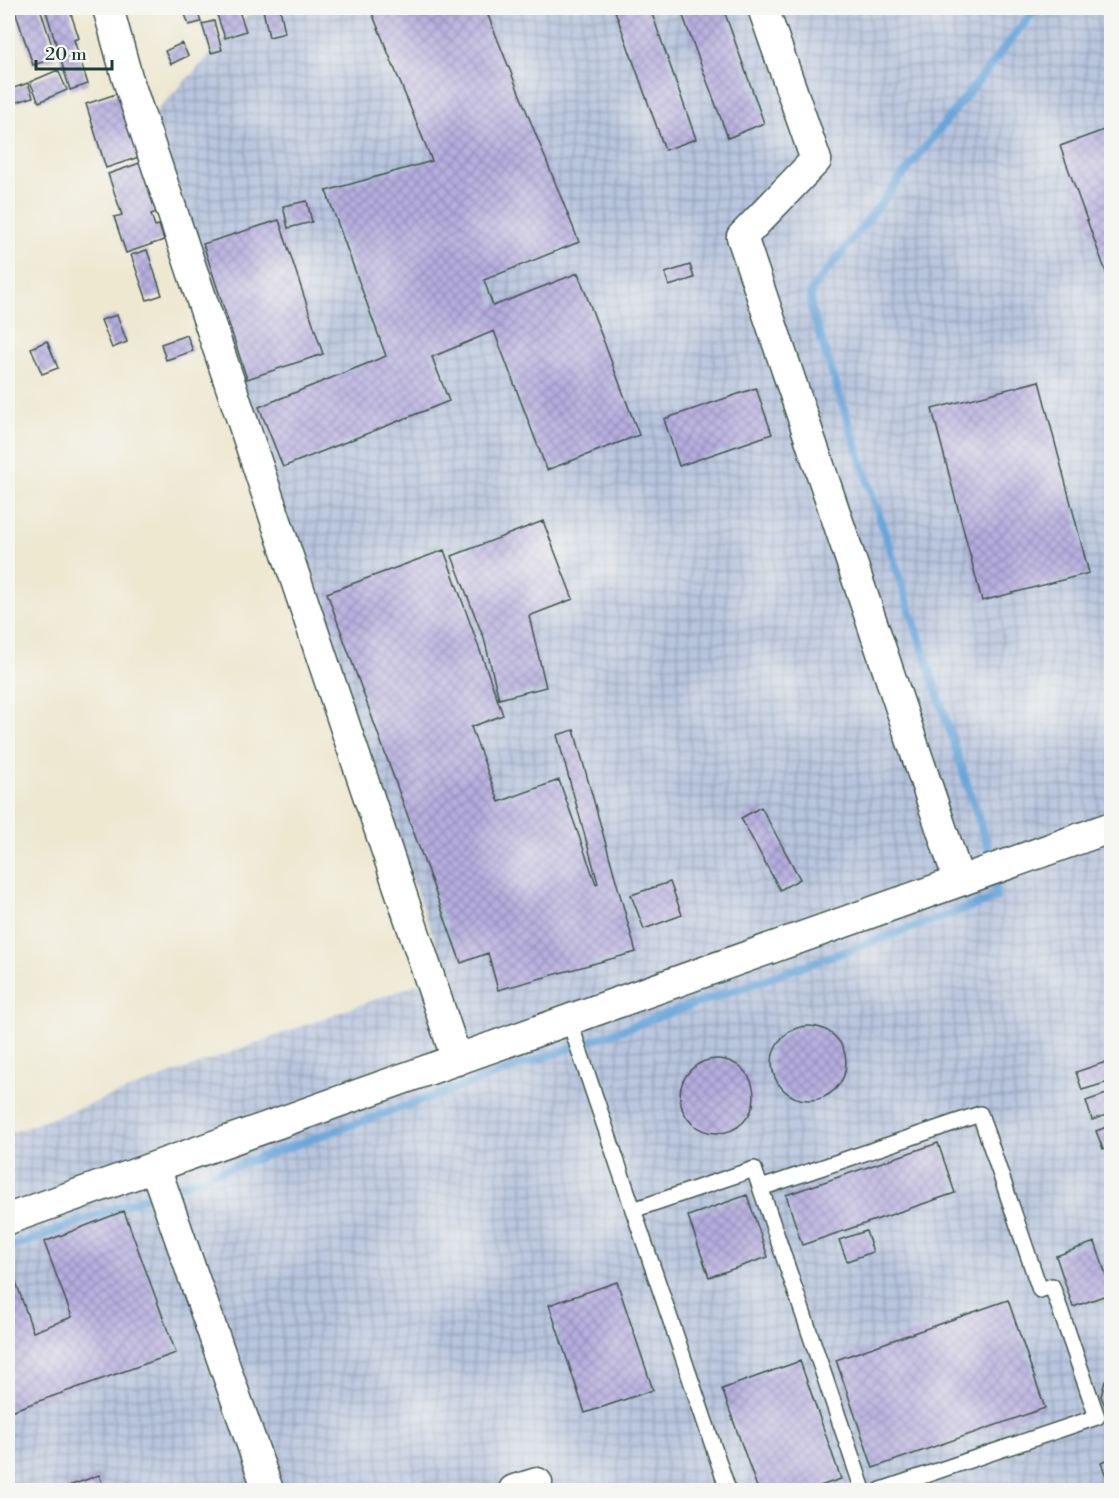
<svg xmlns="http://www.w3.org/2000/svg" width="1119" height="1498" viewBox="0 0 1119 1498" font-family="'Libre Bodoni',serif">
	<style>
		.industrial { fill: url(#industrial-grid) }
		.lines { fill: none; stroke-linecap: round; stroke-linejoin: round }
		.stream { stroke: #69a6da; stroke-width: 8 }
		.building { fill: url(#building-cross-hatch) }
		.service-casing { stroke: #3e574c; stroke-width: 18 }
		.minor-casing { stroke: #3e574c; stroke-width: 33 }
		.service { stroke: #fff; stroke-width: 15 }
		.minor { stroke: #fff; stroke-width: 30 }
	</style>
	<defs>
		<pattern id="industrial-grid" width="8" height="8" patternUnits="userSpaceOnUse" patternTransform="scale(1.5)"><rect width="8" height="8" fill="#b8c5de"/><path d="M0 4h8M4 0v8" fill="none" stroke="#95a1b5"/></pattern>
		<pattern id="building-cross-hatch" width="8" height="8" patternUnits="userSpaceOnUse" patternTransform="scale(1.5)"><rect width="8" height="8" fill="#b6addf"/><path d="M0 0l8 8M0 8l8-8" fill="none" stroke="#938eb6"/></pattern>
	</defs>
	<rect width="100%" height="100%" fill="#f6f6f2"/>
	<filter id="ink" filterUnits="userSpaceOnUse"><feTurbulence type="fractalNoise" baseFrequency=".0167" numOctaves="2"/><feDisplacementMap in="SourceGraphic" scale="12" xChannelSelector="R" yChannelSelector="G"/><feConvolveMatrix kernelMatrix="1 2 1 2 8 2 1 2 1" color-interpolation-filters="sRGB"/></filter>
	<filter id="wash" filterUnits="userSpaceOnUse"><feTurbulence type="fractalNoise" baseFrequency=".008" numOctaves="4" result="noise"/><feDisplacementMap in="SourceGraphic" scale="24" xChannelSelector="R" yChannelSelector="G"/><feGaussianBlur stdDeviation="1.35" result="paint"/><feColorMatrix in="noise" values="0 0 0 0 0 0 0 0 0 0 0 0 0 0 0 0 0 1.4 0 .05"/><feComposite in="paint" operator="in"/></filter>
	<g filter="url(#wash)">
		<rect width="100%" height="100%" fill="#eee8d1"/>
		<path class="industrial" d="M255,8H1111V1490H8V1134L447,973L221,370L140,128Z"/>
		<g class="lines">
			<path class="stream" d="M993,863L811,308V291L1036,8
				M170,1189L996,898L994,875
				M8,1248L158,1193"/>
		</g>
		<g id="blocks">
			<path class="building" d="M14,8H40L56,58L33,65Z
				M45,8H69L79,38L74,40L88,84L70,90Z
				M229,8H238L246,31L225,38L216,12Z
				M275,8H280L285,33L269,37L263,10Z
				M370,8H485L579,242L484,280L493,306L578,273L639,435L547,470L494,331L432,357L449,401L283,467L259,407L386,356L326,191L432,161Z
				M614,8H650L696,139L665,150Z
				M680,8H723L764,123L728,138Z
				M197,10L201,22L189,25L185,14Z
				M214,21L222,50L211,53L202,24Z
				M182,43L188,56L171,64L165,51Z
				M58,70L67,90L39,102L30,82Z
				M28,83L33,97L8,105V90Z
				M125,91L145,155L106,168L86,104Z
				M1104,130L1112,151L1111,286L1060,146Z
				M140,163L150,194L160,190L167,208L151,214L155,226L159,225L164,240L126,253L114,217L122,215L108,174Z
				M307,201L312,222L288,228L283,206Z
				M279,220L323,354L247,379L203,244Z
				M147,250L162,295L147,300L131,255Z
				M690,265L694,278L669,286L665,273Z
				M117,315L127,342L112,348L101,320Z
				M187,335L193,351L166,360L161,344Z
				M47,341L58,368L42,374L31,348Z
				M1039,381L1089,573L982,601L932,409Z
				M756,388L772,434L679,466L664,419Z
				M543,521L573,599L529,616L546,687L499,699L483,634H482L452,556Z
				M444,550L503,715L471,727L499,802L559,780L596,884L598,883L557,735L574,730L636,952L498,990L488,953L461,963L327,593Z
				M761,807L800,879L780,890L741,818Z
				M670,882L682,915L644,929L631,895Z
				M772 1063a37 37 0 1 1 74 0a37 37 0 1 1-74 0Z
				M680 1096a37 37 0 1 1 74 0a37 37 0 1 1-74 0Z
				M1112,1060V1081L1082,1090L1076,1072Z
				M1112,1092V1113L1092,1120L1086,1101Z
				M1112,1125V1146L1103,1149L1096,1131Z
				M938,1143L955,1193L802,1245L786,1195Z
				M747,1195L768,1257L709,1277L688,1216Z
				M124,1211L176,1353L8,1412V1258L33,1332L72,1317L44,1242Z
				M866,1231L873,1252L847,1261L839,1240Z
				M1095,1242L1112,1293L1073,1307L1056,1256Z
				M617,1282L653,1390L585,1413L549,1305Z
				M1008,1300L1045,1408L873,1468L836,1360Z
				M800,1361L841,1479L808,1490H758L722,1389Z
				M1112,1377V1414L1107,1411L1101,1396L1105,1381Z
				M1112,1458V1490H1111L1101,1462Z
				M99,1475L105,1490H58Z"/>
		</g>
	</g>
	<g filter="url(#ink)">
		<use href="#blocks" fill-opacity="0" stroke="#3e574c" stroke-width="1.5"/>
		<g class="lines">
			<g class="service-casing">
				<path id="service" d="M569,1020L728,1490
					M761,1188L980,1114L1040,1290L1052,1286L1097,1417L881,1490
					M633,1210L754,1169L863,1490"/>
			</g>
			<g class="minor-casing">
				<path id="minor" d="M108,8L127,77L457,1060
					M763,8L816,160L742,237L959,881
					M155,1167L268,1490
					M8,1219L1112,827
					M514,1490L537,1483"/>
			</g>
			<use href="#service" class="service"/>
			<use href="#minor" class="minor"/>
		</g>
	</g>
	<rect width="1119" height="1498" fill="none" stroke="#f6f6f2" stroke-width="30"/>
	<path d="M36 60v9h76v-9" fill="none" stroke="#1f3d34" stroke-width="3"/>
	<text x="45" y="60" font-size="18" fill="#1f3d34" stroke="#f6f6f2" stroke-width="4.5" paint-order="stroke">20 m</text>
</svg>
